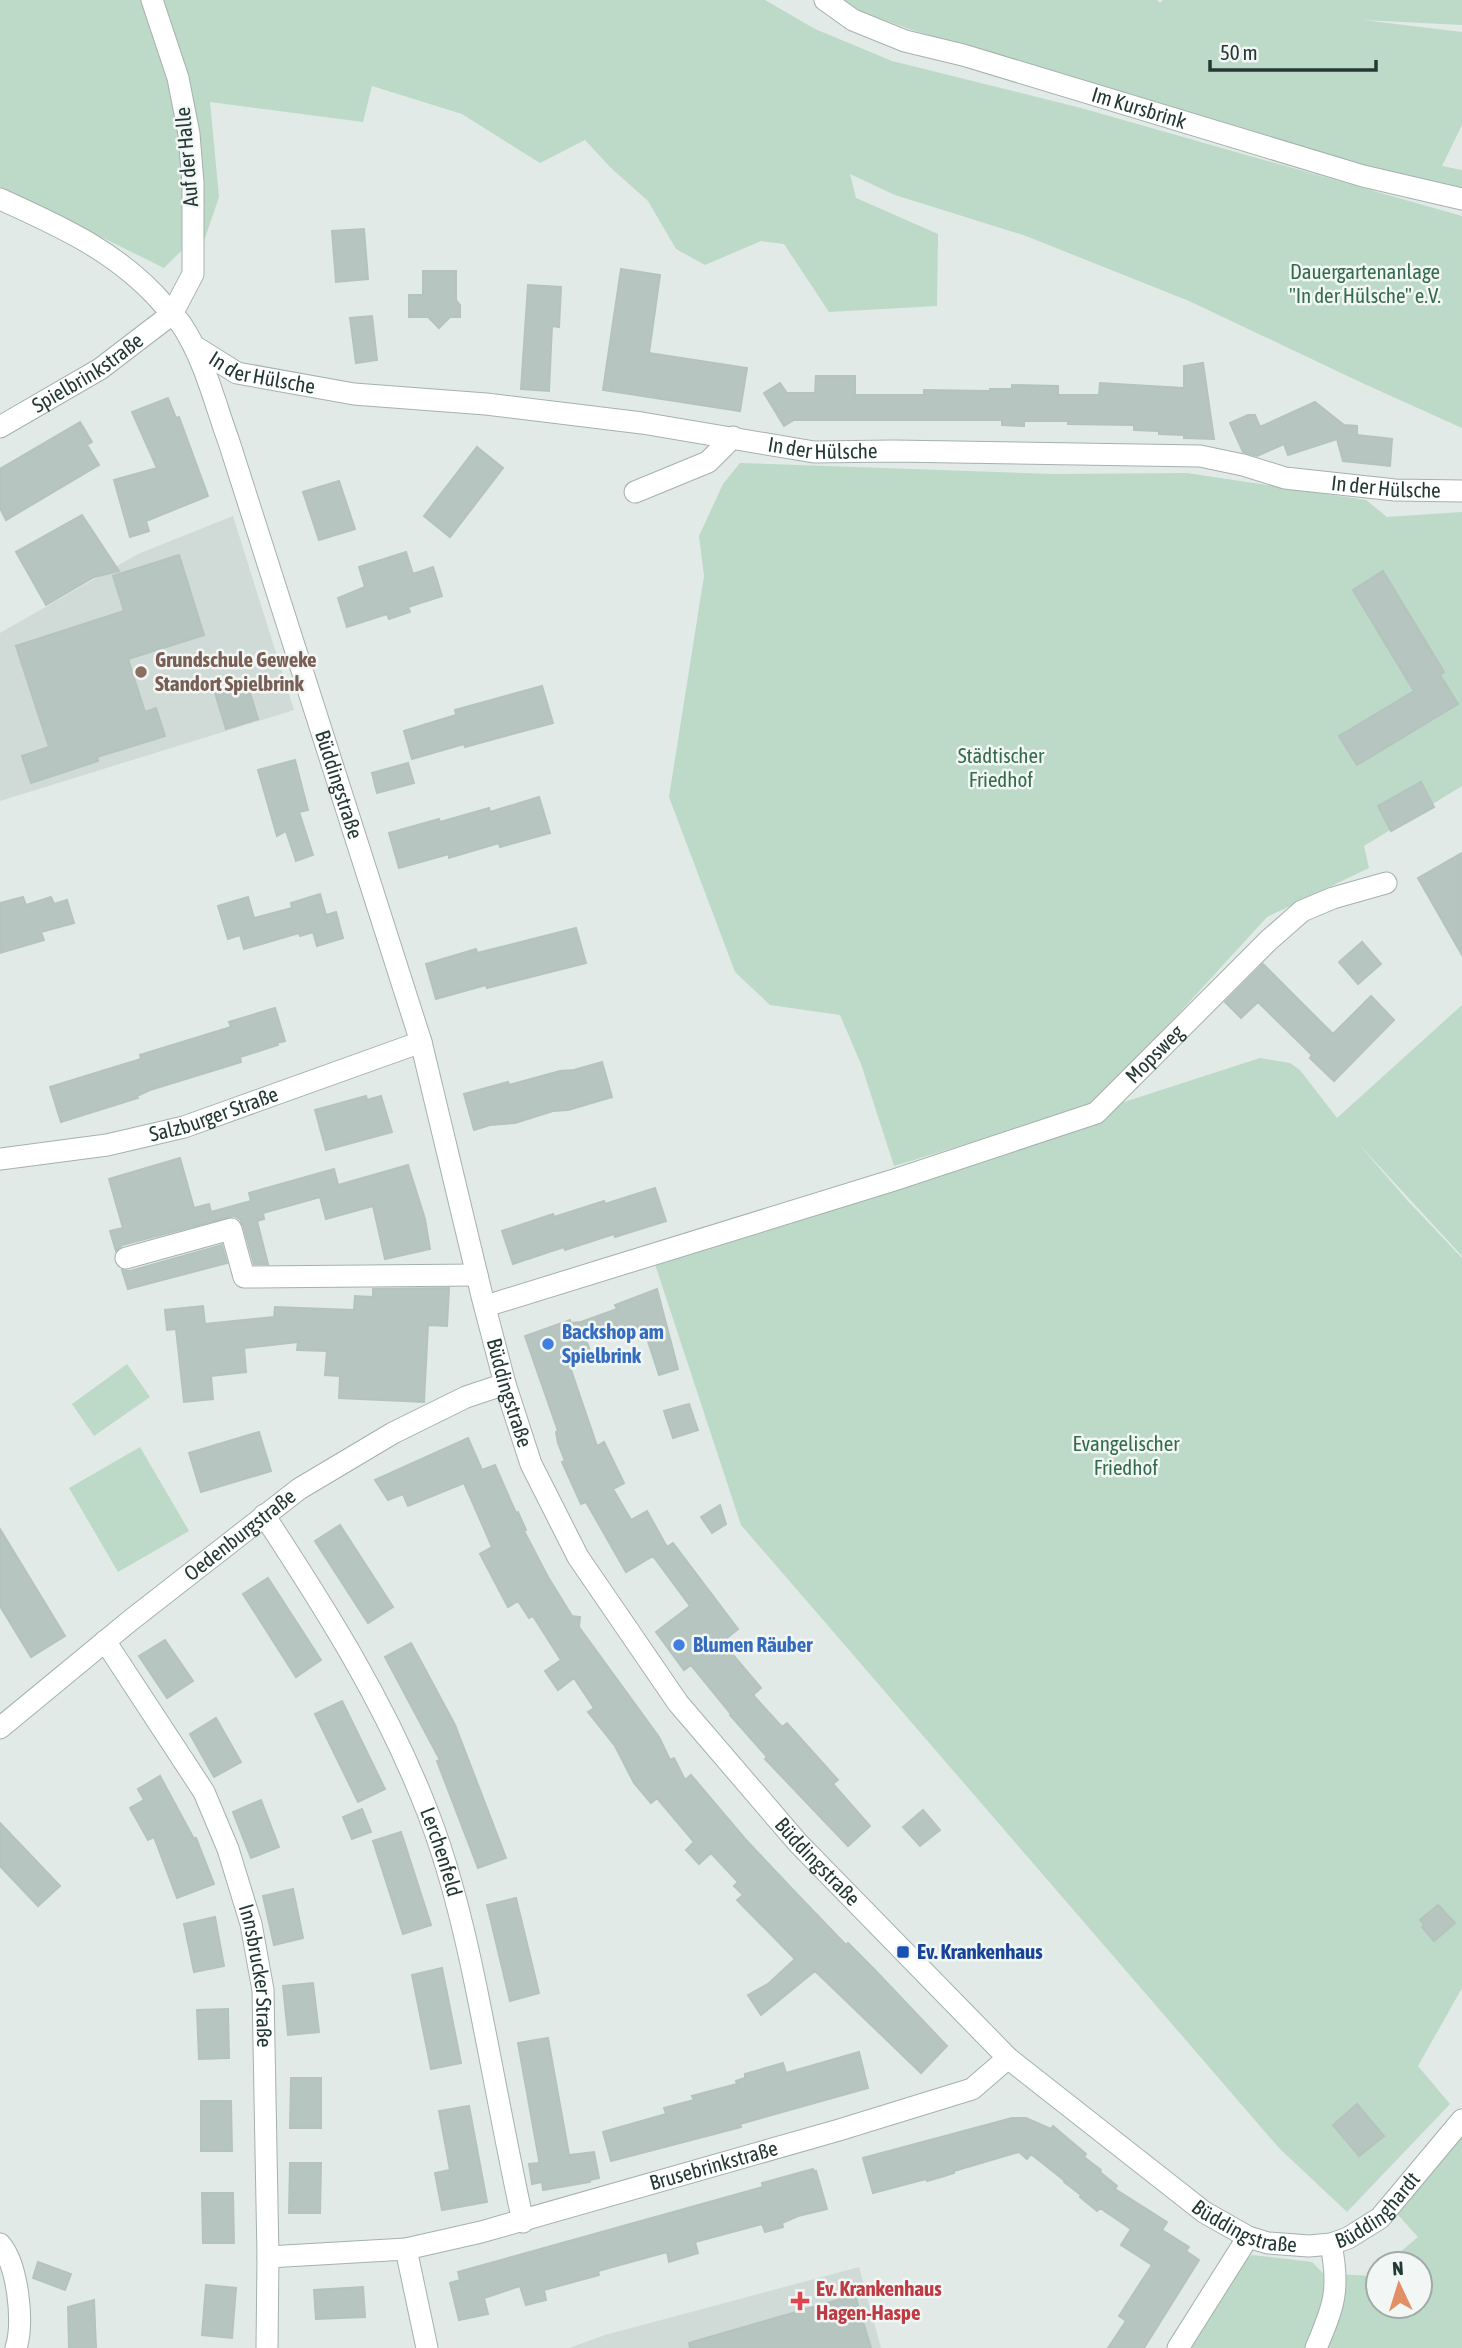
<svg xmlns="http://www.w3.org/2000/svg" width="1462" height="2348" viewBox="0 0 1462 2348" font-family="'Asap Condensed',sans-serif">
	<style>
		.built { fill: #d0dad6 }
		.green { fill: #bdd9c7 }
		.building { fill: #b7c5c0; stroke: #b5c3be; stroke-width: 2 }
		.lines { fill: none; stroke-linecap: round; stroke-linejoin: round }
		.minor-casing { stroke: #a5b1ae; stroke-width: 23 }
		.minor { stroke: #fff; stroke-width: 21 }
		.education-dot { fill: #8d6e63; stroke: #f2f7f5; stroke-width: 2.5 }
		.shop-dot { fill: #3f7fe0; stroke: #f2f7f5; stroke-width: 2.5 }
		.transit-dot { fill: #1a4fb4; stroke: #f2f7f5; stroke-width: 2.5 }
		.health-dot { fill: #e0444e; stroke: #f2f7f5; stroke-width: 2.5 }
		.labels { text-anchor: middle; stroke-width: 5; stroke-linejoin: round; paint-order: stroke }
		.street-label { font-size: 21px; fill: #243935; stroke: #f2f7f5 }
		.park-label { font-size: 21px; fill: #336b4d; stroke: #f2f7f5 }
		.education-label { font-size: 21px; font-weight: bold; fill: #785e54; stroke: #f2f7f5; text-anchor: start }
		.shop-label { font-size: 21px; font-weight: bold; fill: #366cbe; stroke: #f2f7f5; text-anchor: start }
		.transit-label { font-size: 21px; font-weight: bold; fill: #164399; stroke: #f2f7f5; text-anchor: start }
		.health-label { font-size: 21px; font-weight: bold; fill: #be3a42; stroke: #f2f7f5; text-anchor: start }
	</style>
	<rect width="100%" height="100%" fill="#e2eae7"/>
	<path class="built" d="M233,516L294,710L0,801V633L138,554Z
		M859,2267L881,2348H569L605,2335Z"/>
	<path class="green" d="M0,0H765L815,29L892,61L1081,108L1462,216V428L1360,382L1189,301L1026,236L895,195L850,174L856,198L938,234L937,306L829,312L784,244L761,241L705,265L676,249L648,201L611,168L585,140L540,163L462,114L372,86L363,122L210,102L219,197L201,250H182L164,268L0,187Z
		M839,0H1157L1160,3L1163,0H1462V25L1363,20L1462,32V125L1442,166L1462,170V190L1257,140L912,30L853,9Z
		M740,463L1053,474L1187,473L1366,500L1387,517L1462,512V786L1364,846L1369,868L1267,917L1095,1105L894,1166L861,1064L840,1015L770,1005L735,972L669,797L704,576L699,536L723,484Z
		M1462,1005V1256L1357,1142L1407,1200L1462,1258V1988L1418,2066L1450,2104L1347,2212L1279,2148L741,1525L652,1255L1260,1058L1290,1063L1300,1070L1337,1118Z
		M127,1364L150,1397L94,1436L72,1404Z
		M140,1447L189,1531L118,1572L69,1488Z
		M1462,2120V2348H1316L1337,2274L1371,2276L1378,2271V2306H1420V2264H1386L1418,2237L1390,2206Z
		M1252,2255L1312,2262L1326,2276L1329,2298L1307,2348H1187L1237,2266Z"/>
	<path class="building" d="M364,229L368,279L336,282L332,231Z
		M621,269L660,275L649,353L747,368L740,411L603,390Z
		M423,271H456V300L460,305V317H450L439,328L428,317H409V295H423Z
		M528,285L561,287L559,327L552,326L549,391L521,389Z
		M372,316L377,360L356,363L350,318Z
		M1203,363L1214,439L1184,438V435L1159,434V431L1134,430V425L1068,424V421H1024V426L1002,425V420H794L784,426L764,393L780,383L787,393H815L816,376H855V395H924V390L990,391V389H1012V385L1058,386V395H1099L1100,383L1184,388V366Z
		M168,398L176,418L179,417L208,496L146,521L149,531L130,537L114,480L157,468L132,412Z
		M1315,402L1344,425L1357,426V435L1392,439L1390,466L1343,461L1337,439L1288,455L1284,444L1257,456L1243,452L1230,423L1248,415H1255L1260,427Z
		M80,422L92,442L87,445L99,465L6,520L0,508V469Z
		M477,447L503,468L450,537L424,516Z
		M339,481L355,529L319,540L303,492Z
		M82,515L119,571L94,577L46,605L16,552Z
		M406,552L413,574L433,567L442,596L408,607L410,612L389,619L387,614L347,627L338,598L365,587L359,567Z
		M179,555L204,635L128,659L145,712L156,708L165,736L97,757L98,761L31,783L22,756L49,747L16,646L124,611L113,576Z
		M1383,571L1444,672L1440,675L1458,704L1357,765L1339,736L1414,691L1353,590Z
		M247,683L258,719L226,729L215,693Z
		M542,686L553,723L465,747L464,744L412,759L404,731L456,715L455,710Z
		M295,760L308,810L299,812L313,855L296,861L286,831L277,836L258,770Z
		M408,763L414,783L377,793L372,773Z
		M1421,782L1434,807L1391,831L1378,806Z
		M539,797L550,833L500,847L499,843L449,858V854L399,868L389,833L439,819L440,822L489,808L490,812Z
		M1462,853V955L1418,878Z
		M320,894L326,915L336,912L343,938L317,946L313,932L300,936L299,933L244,949L240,935L228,939L218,906L248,897L254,918L292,908L291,903Z
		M23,897L26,905L51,897L54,904L67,900L74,923L41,932L44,940L0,953V903Z
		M576,928L586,963L487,988L486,985L436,999L426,964L476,949L477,953Z
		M1362,942L1381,964L1358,984L1339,962Z
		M1263,964L1333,1034L1371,996L1394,1020L1334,1081L1310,1058L1312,1055L1258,1002L1241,1018L1225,1002Z
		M275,1008L285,1041L277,1043L278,1045L240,1057L241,1062L150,1090L137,1096L138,1098L61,1122L50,1087L141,1059L140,1055L231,1027L229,1022Z
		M602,1062L612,1097L568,1110L553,1111L515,1123L490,1125L474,1130L464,1094L508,1082L509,1085L560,1071L574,1070Z
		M366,1096L367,1100L381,1096L392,1132L326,1150L315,1110Z
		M180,1158L194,1208L209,1204L211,1212L251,1201L249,1193L334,1169L338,1185L408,1165L425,1219L430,1249L385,1259L373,1206L326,1219L320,1197L263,1213L264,1219L257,1221L268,1264H254L243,1225L240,1219L234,1216L122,1245L116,1251L110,1231L123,1228L109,1179Z
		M655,1188L666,1221L615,1237L614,1234L565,1250L564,1247L513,1264L502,1231L553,1214L554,1217L604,1201L605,1204Z
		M222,1245L227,1263L128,1289L122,1270L130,1271Z
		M449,1288L447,1326L428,1325L424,1402L339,1398L340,1376L325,1375L327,1351L297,1350L298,1342L244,1348L246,1372L211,1376L213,1399L184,1402L176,1329L167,1330L165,1310L203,1306L205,1324L274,1317L275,1307L354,1310L355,1296L373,1297V1289Z
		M657,1289L678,1369L659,1375L643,1326L625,1332L623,1327L586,1340L591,1353L568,1361L597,1446L604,1442L624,1483L613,1489L631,1520L647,1511L667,1547L673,1543L738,1629L722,1642L761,1688L753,1695L782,1727L787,1723L838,1780L833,1784L870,1826L848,1846L765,1759L767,1757L730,1715L731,1714L691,1665L684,1670L656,1632L690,1606L653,1556L626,1572L586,1502L581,1504L562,1462L565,1461L558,1443L556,1432L558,1431L525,1336L570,1320L571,1323L581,1322L617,1309L615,1305Z
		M689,1404L698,1430L673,1438L664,1411Z
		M259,1432L271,1471L201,1492L189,1453Z
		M468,1438L482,1470L495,1465L516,1513L518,1512L526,1530L524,1531L548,1577L572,1616L580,1617L579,1627L659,1737L670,1760L674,1758L685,1780L691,1775L746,1840L796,1893L846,1945L848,1943L873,1968L947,2046L921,2073L815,1971L761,2015L748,1995L768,1984L795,1959L737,1900L743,1895L734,1886L738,1882L711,1853L699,1864L686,1850L694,1842L657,1798L651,1803L634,1783L615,1746L588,1712L594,1708L574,1678L558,1690L545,1671L561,1660L533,1616L529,1618L518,1601L508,1607L480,1554L492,1547L464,1483L408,1506L403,1494L388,1500L375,1480Z
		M720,1505L726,1524L712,1533L701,1517Z
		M340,1525L393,1607L368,1623L315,1541Z
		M0,1529L65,1636L31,1657L0,1606Z
		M268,1578L321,1660L296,1677L243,1594Z
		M165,1640L193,1681L167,1698L139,1656Z
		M411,1643L455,1725L506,1858L478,1868L437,1761L440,1760L385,1657Z
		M342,1701L385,1789L358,1802L315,1714Z
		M216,1718L241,1762L214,1777L190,1734Z
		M160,1776L194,1839L196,1838L214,1884L177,1898L154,1837L148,1840L130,1808L144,1800L138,1789Z
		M261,1800L279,1847L251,1858L233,1812Z
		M362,1809L371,1832L352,1839L343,1817Z
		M923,1810L940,1830L920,1846L903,1827Z
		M0,1823L60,1886L38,1906L0,1866Z
		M401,1832L431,1925L403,1934L373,1841Z
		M293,1889L303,1938L274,1945L263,1896Z
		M516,1898L539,1993L510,2001L487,1905Z
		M1438,1905L1455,1923L1434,1941L1422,1927L1424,1925L1420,1920Z
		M215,1917L224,1966L194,1972L184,1924Z
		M442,1968L461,2063L431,2069L412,1975Z
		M313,1983L319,2032L288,2035L283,1986Z
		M228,2009L229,2058L199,2059L197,2010Z
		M548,2038L569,2155L594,2152L599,2178L590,2180V2182L543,2190L542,2182L532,2184L529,2164L539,2163V2160L518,2043Z
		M859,2052L868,2088L740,2124L741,2127L611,2161L603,2132L666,2114L664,2108L694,2100L692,2096L737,2084L736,2081L745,2078V2074L783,2063L786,2073Z
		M291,2078H321V2128H290Z
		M201,2101H231L232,2151H201Z
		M1357,2104L1384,2136L1359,2156L1333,2125Z
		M469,2106L487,2202L442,2210L435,2173L450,2170L439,2111Z
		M1012,2118H1026L1051,2129L1053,2126L1086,2154L1084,2157L1101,2170L1100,2172L1117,2186L1115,2189L1167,2222L1162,2230L1189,2247L1186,2251L1199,2260L1144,2348H1108L1126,2321L1119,2316L1152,2265L1121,2245L1131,2229L1100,2208L1097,2211L1080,2197L1081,2195L1064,2182L1065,2181L1031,2154L1027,2159L1019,2152L954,2171V2173L941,2177L927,2181L926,2179L873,2193L863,2158Z
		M290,2163H321L320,2213H289Z
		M813,2169L814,2172L816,2171L827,2209L798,2216L782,2223L783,2227L765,2232L762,2224L695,2242L698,2253L669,2262L667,2252L598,2271L599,2275L544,2290L546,2300L526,2305L520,2286L484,2298L488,2314L459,2320L450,2283L460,2280L458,2272L763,2187L762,2183Z
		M202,2193H233L234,2243H203Z
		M38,2262L71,2274L65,2290L33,2278Z
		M206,2285L236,2288L232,2338L202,2335Z
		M363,2287L365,2317L316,2319L314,2290Z
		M855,2295L871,2348H690L689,2343Z
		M94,2300L96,2348H69L68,2307Z"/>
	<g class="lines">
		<g class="minor-casing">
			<g id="minor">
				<path id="s1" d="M825,0L853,20L905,41L963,55L1363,176L1462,199"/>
				<path id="s2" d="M0,199C62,227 120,253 165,306C171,313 178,319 183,327C205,361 215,404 229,442L421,1042L482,1296L505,1384L531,1464L578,1557L678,1703L798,1843L1008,2058L1204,2212L1248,2237L1268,2243L1309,2246L1331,2244L1348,2238L1380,2218L1462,2120"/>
				<path id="s3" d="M194,346L237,373L354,394L486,404L642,423L814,452L894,451L1200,456L1243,465L1285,478L1395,490L1462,491"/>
				<path id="s4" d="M0,427L100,369L172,314L193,274V183L189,134L178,78L152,0"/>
				<path d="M635,492L708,462L733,437"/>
				<path id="s5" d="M0,1159L107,1145L184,1127L421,1042"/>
				<path d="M126,1258L231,1229L244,1277L477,1275"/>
				<path id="s6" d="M486,1306L894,1180L1096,1113L1269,940L1302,911L1333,898L1386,883"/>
				<path id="s7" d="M264,1515C327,1611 387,1706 428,1813C450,1869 464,1928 476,1987C492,2065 506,2144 523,2222"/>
				<path id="s8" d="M105,1641L204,1792L228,1849L251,1924L263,1990L268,2257L267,2348"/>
				<path id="s9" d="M0,1728L131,1620L299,1489L393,1433L466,1397L505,1384"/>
				<path d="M0,2244C18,2265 24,2322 16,2348"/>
				<path d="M406,2249L427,2348"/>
				<path id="s10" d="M268,2257L406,2249L481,2232L839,2130L972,2089L1008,2058"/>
				<path d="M1178,2348L1248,2237"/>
				<path d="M1316,2348C1334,2306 1340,2290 1331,2244"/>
			</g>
		</g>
		<use href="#minor" class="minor"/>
	</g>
	<circle class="education-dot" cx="141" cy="672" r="7"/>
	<g class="shop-dot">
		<circle cx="548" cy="1344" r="7"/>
		<circle cx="679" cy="1645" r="7"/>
	</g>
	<rect class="transit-dot" x="896" y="1945" width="14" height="14" rx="3.5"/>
	<path class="health-dot" d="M796.5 2290.5h7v7h7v7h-7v7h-7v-7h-7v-7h7z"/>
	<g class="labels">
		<g class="street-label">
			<text dy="7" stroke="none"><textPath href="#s1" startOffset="334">Im Kursbrink</textPath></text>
			<text transform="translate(187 157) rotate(-95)" y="7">Auf der Halle</text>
			<text dy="7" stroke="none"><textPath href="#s3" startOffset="75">In der Hülsche</textPath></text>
			<text dy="7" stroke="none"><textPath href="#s4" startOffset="103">Spielbrinkstraße</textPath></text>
			<text dy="7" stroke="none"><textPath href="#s3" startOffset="642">In der Hülsche</textPath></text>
			<text dy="7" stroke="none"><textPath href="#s3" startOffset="1209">In der Hülsche</textPath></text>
			<text dy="7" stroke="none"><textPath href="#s2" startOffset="710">Büddingstraße</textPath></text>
			<text dy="7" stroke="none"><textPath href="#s6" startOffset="723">Mopsweg</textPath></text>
			<text dy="7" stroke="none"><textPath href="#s5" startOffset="219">Salzburger Straße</textPath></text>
			<text dy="7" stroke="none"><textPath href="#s2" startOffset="1342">Büddingstraße</textPath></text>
			<text dy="7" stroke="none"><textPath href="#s9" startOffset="308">Oedenburgstraße</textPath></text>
			<text dy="7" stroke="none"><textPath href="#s7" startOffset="382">Lerchenfeld</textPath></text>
			<text dy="7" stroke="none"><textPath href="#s2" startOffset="1909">Büddingstraße</textPath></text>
			<text dy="7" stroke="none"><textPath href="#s8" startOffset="373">Innsbrucker Straße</textPath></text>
			<text dy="7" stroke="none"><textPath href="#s10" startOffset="457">Brusebrinkstraße</textPath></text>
			<text dy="7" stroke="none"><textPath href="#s2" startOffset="2625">Büddinghardt</textPath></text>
			<text dy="7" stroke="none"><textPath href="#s2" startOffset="2476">Büddingstraße</textPath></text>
		</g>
		<g class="park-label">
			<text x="1365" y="279">Dauergartenanlage<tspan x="1365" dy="24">"In der Hülsche" e.V.</tspan></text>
			<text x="1001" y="763">Städtischer<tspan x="1001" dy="24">Friedhof</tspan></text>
			<text x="1126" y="1451">Evangelischer<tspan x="1126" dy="24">Friedhof</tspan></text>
		</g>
		<g class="education-label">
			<text x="155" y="667">Grundschule Geweke<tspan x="155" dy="24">Standort Spielbrink</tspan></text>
		</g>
		<g class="shop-label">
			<text x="562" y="1339">Backshop am<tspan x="562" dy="24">Spielbrink</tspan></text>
			<text x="693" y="1652">Blumen Räuber</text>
		</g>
		<g class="transit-label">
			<text x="917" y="1959">Ev. Krankenhaus</text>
		</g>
		<g class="health-label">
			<text x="816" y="2296">Ev. Krankenhaus<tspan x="816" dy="24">Hagen-Haspe</tspan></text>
		</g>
	</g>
	<g transform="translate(1399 2285) rotate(356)"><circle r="33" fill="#f2f7f5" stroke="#a0aba8" stroke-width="2"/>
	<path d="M0-5L12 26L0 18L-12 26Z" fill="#e28f68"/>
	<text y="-10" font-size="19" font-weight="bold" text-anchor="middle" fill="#243935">N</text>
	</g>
	<path d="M1210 60v10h166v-10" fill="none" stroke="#243935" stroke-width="3.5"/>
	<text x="1220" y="60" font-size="21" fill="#243935" stroke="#f2f7f5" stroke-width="5" paint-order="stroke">50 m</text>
</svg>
